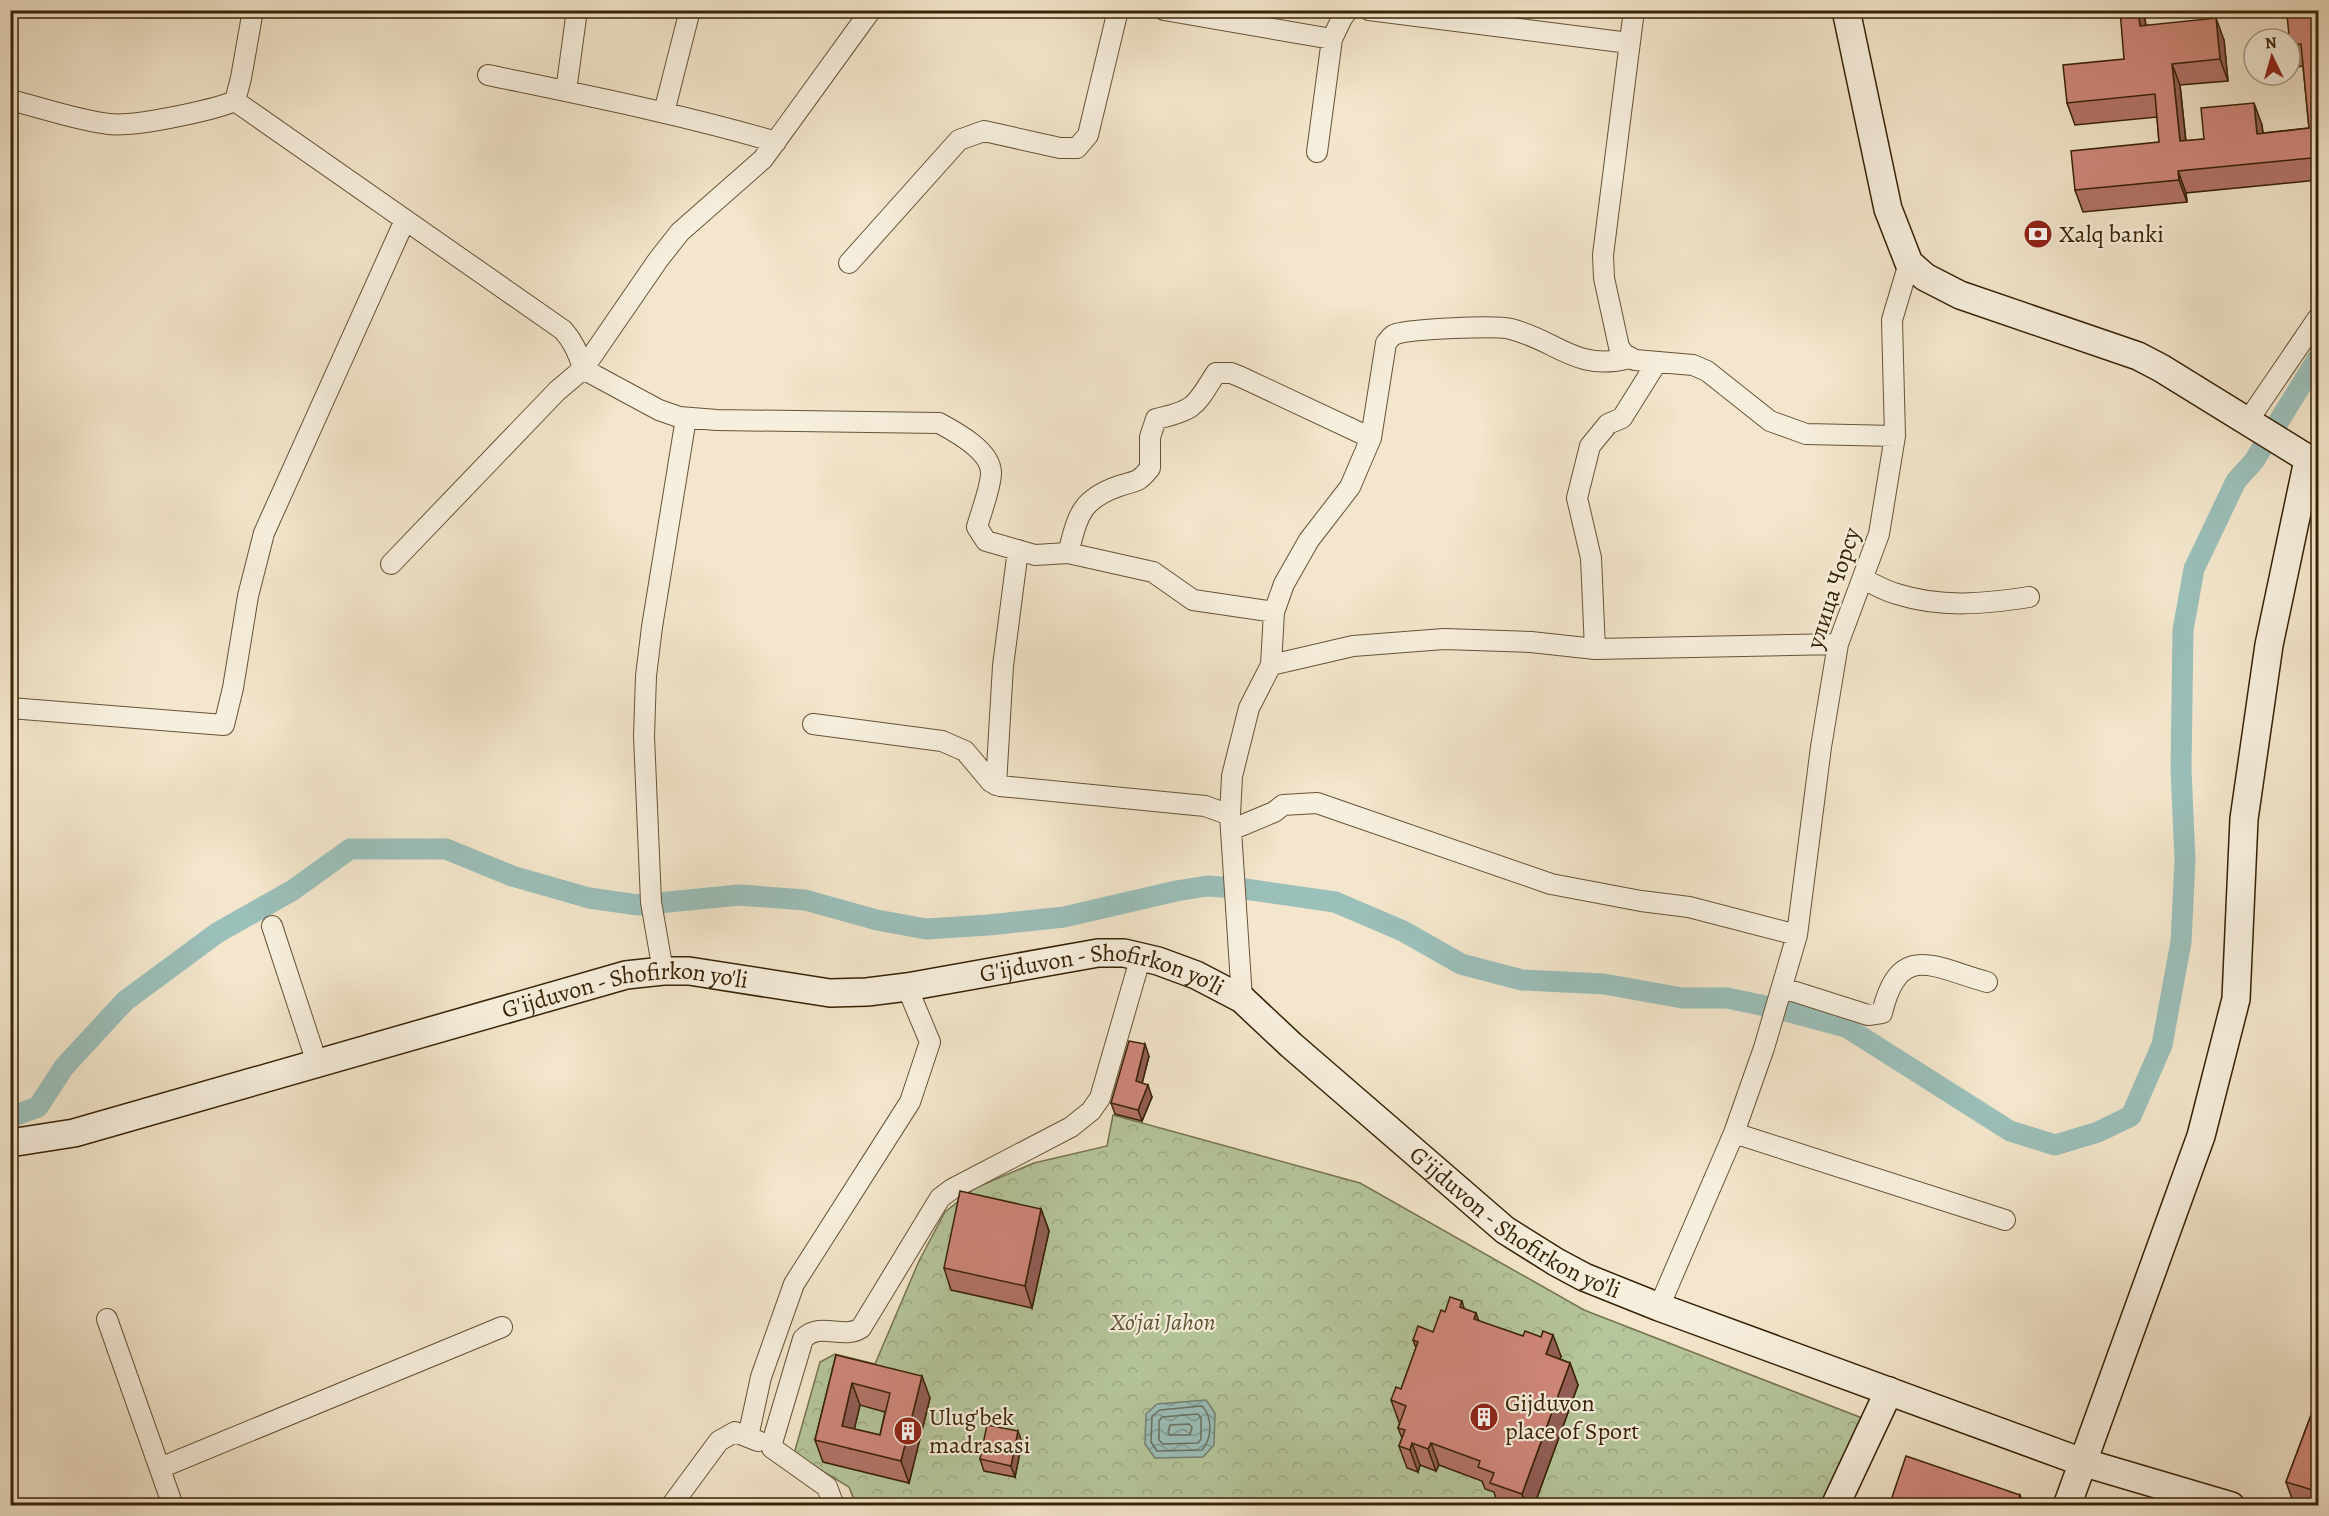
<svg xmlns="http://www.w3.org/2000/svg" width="2329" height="1516" viewBox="0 0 2329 1516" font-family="Alegreya,serif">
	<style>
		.park { fill: url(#park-crowns); stroke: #767450; stroke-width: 1.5 }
		.water { fill: url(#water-waves); stroke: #738071; stroke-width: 1.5 }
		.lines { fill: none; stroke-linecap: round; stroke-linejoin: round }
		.shore { stroke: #69705f; stroke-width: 1.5 }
		.canal { stroke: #9bbfb9; stroke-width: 21 }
		.street-casing { stroke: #665337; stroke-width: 22 }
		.secondary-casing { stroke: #372205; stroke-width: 30 }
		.street { stroke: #f7efde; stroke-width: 20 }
		.secondary { stroke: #f7efde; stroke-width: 27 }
		.wall { fill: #b3746a; stroke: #372205; stroke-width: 1.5; fill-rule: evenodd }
		.shaded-wall { fill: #925e56; stroke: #372205; stroke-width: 1.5 }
		.building { fill: #d0877b; stroke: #372205; stroke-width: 1.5; fill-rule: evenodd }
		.labels { text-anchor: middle; stroke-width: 4.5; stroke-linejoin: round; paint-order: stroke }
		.poi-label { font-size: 24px; fill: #372205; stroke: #f7efde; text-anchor: start }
		.street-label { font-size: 24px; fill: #372205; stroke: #f7efde }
		.park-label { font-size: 24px; font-style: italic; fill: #5d5332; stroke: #f7efde }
	</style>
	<defs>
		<pattern id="park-crowns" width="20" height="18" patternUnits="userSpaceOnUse" patternTransform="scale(1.5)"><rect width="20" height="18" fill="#b6c69c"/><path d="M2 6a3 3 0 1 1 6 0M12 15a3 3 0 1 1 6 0" fill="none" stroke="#9daa85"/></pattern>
		<pattern id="water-waves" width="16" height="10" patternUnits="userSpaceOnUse" patternTransform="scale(1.5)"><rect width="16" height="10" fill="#9bbfb9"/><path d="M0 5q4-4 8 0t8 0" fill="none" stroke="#7f9b94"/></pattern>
	</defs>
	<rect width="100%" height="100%" fill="#f3e6cc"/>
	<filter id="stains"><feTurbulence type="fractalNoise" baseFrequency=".00333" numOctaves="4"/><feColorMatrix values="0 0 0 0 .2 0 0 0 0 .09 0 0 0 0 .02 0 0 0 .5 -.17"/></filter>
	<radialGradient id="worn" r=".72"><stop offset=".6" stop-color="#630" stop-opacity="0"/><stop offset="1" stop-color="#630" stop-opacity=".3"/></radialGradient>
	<path class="park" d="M1113,1115L1360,1183L1584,1310L1862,1418L1822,1506L856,1505L849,1487L794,1454L820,1362L835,1354L875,1364L919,1261L945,1212L975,1188L1034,1163L1107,1146Z"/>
	<path class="water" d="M1206,1400L1215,1413L1214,1445L1203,1457L1155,1458L1145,1444L1146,1414L1157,1404Z"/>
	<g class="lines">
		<path class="shore" d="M1202,1406C1213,1417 1212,1439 1202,1450L1157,1451L1151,1442L1152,1416L1160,1410Z
			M1198,1414L1201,1418V1439L1198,1443L1163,1444L1159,1440V1421L1162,1417Z
			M1189,1424L1192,1427L1190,1435H1170L1168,1433L1170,1425Z"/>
		<path class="canal" d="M10,1117L38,1107L64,1067L125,1001L217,933L293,890L350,849H446L512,876L589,898L638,905L739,895L805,900L877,920L926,929L989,925L1064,917L1176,891L1207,886L1238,888L1335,902L1403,931L1461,964L1522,980L1604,984L1682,998H1727L1775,1008L1846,1027L2010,1131L2055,1145L2098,1132L2131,1116L2162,1045L2181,942L2185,860L2181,770L2183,630L2194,569L2236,481L2254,461L2318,358"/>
		<g class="street-casing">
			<path id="street" d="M871,10L763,159L680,232L658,260L583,369L659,410L679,417L717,420L939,423C956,432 991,451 991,473C991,487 981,512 977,527L986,541L1035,555L1068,553L1153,572L1193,600L1274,612
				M1164,10L1332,39L1342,18L1348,10
				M1369,10L1629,43
				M1634,10L1603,255L1604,278L1619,347L1624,354L1635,360L1693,365L1707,371L1770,421L1806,434L1895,436
				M488,75C584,95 681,114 776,142
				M566,91L577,10
				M10,100C43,108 76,120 109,124C135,127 210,111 235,101L241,78L253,10
				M235,101L563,330C573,341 579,354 583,369L557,391L391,564
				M664,112L690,10
				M1317,152L1332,39
				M849,263L959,140L984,131L1060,148H1077L1088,135L1118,10
				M2247,422L2318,318
				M1068,553C1078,517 1079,500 1119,486C1137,480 1137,484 1150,468V437L1156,419C1196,410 1195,406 1216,373H1231L1241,377L1371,438
				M1863,579C1874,584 1885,591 1897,594C1941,608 1984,604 2029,597
				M1595,649L1591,558L1577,498L1590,446L1608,424L1622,418L1657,362
				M1271,665L1353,646L1444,639L1531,642L1595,649L1838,644
				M10,708L224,725L233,688L248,596L264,533L405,220
				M813,724L942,741L965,751L991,782L1000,786L1205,806L1230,815L1242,999
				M996,785L1003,666L1018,550
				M1230,815L1232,776L1249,708L1271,665L1274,612L1284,584L1309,540L1350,487L1371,438L1386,343C1390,339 1391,335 1396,334C1411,329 1496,325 1511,329C1558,341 1576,372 1629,358
				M1231,830L1274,812L1283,805L1317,803L1551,884L1641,901L1689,907L1797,935
				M272,926L317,1063
				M663,971L651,902L644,736L646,676L652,627L686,418
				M1783,988L1868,1015L1882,1013C1899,941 1933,967 1987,982
				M1734,1133L2005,1220
				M1659,1307L1734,1133L1764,1048L1797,935L1821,747L1838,644L1879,534L1895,436L1892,320L1909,263
				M107,1319L173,1506
				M748,1437L761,1377L794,1284L910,1102L930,1042L907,987
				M160,1468L502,1327
				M671,1506L719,1441L735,1432L758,1441
				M834,1506L827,1487L772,1448V1443L803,1339C819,1321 843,1340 861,1328L940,1198L952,1189L1071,1127L1091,1111L1100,1098L1141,956"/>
		</g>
		<g class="secondary-casing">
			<g id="secondary">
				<path d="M1846,10L1888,209L1909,263L1925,277L1960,295L2138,356L2161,368L2318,465"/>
				<path id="s1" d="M10,1143L74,1133L626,975L663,971H689L830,993L867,992L907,987L1098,953H1124L1158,961L1196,975L1242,999L1291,1045L1505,1230L1556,1262L1584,1277L1659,1307L2082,1462L2231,1506"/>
				<path d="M1835,1506L1889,1391"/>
				<path d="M2067,1506L2201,1136L2236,999L2244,819L2269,645L2308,460"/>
			</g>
		</g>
		<use href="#street" class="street"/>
		<use href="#secondary" class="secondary"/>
	</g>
	<path class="wall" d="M2144,10L2146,25L2224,40L2228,81L2180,85L2186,141L2204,139L2262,125L2263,133L2309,128L2303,66L2298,67L2290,45L2319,12V183L2318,180L2186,193L2187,202L2083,212L2075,190L2159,142L2157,117L2075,125L2067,103L2124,59Z
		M1149,1056L1142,1083L1152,1097L1142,1121L1115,1114L1111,1103Z
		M1041,1209L1049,1231L1032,1308L951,1290L944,1268Z
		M1462,1301L1464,1308L1479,1321L1561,1356L1560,1359L1570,1363L1578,1385L1534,1506L1498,1505L1494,1492L1485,1489L1482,1481L1439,1465L1436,1471L1420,1465L1418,1472L1407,1468L1399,1446L1402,1438L1398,1428L1400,1423L1399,1422L1391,1400L1401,1389L1416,1348L1413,1340L1433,1332L1445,1312Z
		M836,1355L930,1398L909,1483L823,1462L815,1440ZM860,1405L885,1412L880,1435L854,1429Z
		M2319,1394V1506H2299L2294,1504L2286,1482Z
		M1022,1442L1015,1477L984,1471L980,1459Z"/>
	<path class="shaded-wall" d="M2138,10H2144L2148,48L2140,26Z
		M2216,18L2224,40L2228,81L2220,59Z
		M2172,64L2180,85L2188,163L2180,141Z
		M2254,103L2262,125L2265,155L2257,134Z
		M2178,171L2186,193L2187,202L2179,180Z
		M1145,1044L1149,1056L1140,1092L1136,1081Z
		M1148,1085L1152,1097L1142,1121L1138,1110Z
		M1041,1209L1049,1231L1032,1308L1025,1286Z
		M1476,1313L1484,1335L1474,1319Z
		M1553,1335L1561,1356L1554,1376L1546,1354Z
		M1570,1363L1578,1385L1534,1506H1526L1522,1494Z
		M922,1376L930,1398L909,1483L901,1461Z
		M852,1383L860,1405L850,1448L842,1426Z
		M1018,1431L1022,1442L1015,1477L1011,1466Z
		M1412,1443L1420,1465L1418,1472L1410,1450Z
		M1431,1443L1439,1465L1436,1471L1428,1449Z
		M2020,1495L2024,1506H2017Z"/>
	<path class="building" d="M2120,10H2138L2140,26L2216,18L2220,59L2172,64L2180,141L2204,139L2201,108L2254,103L2257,134L2309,128L2301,44L2290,45L2287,15L2319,12V165H2312L2311,158L2178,171L2179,180L2075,190L2071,151L2159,142L2155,94L2067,103L2063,65L2124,59Z
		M1129,1041L1145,1044L1136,1081L1148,1085L1138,1110L1111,1103Z
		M960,1191L1041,1209L1025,1286L944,1268Z
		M1450,1297L1462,1301L1460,1307L1476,1313L1474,1319L1523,1336L1525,1331L1541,1337L1543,1331L1553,1335L1546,1354L1570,1363L1522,1494L1490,1483L1494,1473L1478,1467L1480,1461L1431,1443L1428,1449L1412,1443L1410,1450L1399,1446L1405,1430L1398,1428L1406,1406L1391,1400L1396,1387L1401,1389L1418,1342L1413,1340L1418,1326L1433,1332L1441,1310L1445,1312Z
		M836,1355L922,1376L901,1461L815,1440ZM852,1383L890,1393L880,1435L842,1426Z
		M2319,1394V1492L2286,1482Z
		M987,1425L1018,1431L1011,1466L980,1459Z
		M1906,1456L2020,1495L2017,1506H1889Z"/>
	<defs>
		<g id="bank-disc" transform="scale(1.5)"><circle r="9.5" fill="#8f2418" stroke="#f7efde"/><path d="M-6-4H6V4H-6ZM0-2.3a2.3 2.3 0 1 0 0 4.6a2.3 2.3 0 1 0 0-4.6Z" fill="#fff"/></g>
		<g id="building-disc" transform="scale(1.5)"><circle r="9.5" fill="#8f2418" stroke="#f7efde"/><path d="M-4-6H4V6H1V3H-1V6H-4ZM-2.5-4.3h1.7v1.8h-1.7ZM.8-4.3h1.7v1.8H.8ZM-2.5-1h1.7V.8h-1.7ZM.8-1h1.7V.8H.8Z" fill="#fff"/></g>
	</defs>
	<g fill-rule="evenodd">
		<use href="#bank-disc" x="2038" y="234"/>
		<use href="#building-disc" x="1484" y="1417"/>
		<use href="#building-disc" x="908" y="1431"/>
	</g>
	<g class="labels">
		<g class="poi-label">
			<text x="2059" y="242">Xalq banki</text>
			<text x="1505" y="1411">Gijduvon<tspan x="1505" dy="28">place of Sport</tspan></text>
			<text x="929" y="1425">Ulug'bek<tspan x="929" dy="28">madrasasi</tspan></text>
		</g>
		<g class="street-label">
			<text transform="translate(1833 588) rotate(-72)" y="8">улица Чорсу</text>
			<text dy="8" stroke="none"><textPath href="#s1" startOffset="1122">G'ijduvon - Shofirkon yo'li</textPath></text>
			<text dy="8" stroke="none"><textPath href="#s1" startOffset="636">G'ijduvon - Shofirkon yo'li</textPath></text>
			<text dy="8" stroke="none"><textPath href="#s1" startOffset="1624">G'ijduvon - Shofirkon yo'li</textPath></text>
		</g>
		<g class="park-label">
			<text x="1163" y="1330">Xo'jai Jahon</text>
		</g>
	</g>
	<rect width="2329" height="1516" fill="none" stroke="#f3e6cc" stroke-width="36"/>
	<rect x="12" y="12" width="2305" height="1492" fill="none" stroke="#372205" stroke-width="3"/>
	<rect x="18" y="18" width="2293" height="1480" fill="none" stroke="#372205" stroke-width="1.5"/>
	<g transform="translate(2272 57) rotate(355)"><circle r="28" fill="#f7efde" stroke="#aa9d87" stroke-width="1.5"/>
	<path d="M0-4.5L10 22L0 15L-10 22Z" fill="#8f2418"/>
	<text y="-9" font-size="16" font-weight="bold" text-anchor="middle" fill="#372205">N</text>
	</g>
	<rect width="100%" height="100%" filter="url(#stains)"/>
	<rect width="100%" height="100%" fill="url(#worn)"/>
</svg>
